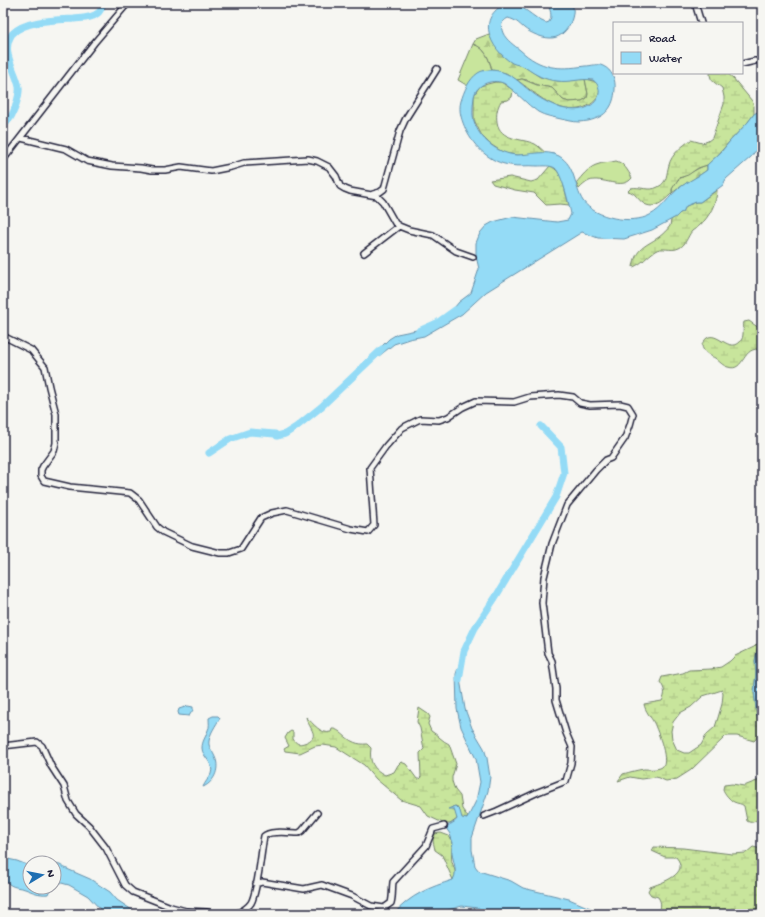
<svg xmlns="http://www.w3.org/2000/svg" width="765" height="917" viewBox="0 0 765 917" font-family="'Gochi Hand',sans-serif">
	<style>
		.green { fill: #c8e59c; stroke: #75846c }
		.forest { fill: url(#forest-firs); stroke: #75846c }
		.wetland { fill: url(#wetland-marsh); stroke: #75846c; fill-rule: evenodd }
		.water { fill: #94dbf6; stroke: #6691ab }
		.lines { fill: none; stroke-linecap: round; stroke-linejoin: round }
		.river { stroke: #94dbf6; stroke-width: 7 }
		.minor-casing { stroke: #22223b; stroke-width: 8 }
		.minor { stroke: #f6f6f2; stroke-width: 5 }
	</style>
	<defs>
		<pattern id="forest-firs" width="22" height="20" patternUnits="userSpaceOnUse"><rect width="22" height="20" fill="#c8e59c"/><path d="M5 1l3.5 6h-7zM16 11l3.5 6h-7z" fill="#acc487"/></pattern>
		<pattern id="wetland-marsh" width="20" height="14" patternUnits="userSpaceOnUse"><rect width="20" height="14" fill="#c8e59c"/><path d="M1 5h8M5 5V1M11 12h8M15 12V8" fill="none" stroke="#acc487"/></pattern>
	</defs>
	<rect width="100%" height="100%" fill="#f6f6f2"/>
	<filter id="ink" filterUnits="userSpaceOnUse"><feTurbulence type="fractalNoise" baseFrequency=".025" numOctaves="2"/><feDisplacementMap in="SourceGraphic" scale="8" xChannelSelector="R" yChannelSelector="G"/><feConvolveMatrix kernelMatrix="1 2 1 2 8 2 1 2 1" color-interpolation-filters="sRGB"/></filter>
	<g filter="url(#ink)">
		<path class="green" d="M473,44C486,48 489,59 492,70L483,71L468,86L458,80Z
			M616,161C624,163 628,171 632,178C622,191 602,176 589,181C585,183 582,186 579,189L576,183C582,176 588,168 596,165C603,162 610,163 616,161Z"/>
		<path class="forest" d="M489,34L491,38L503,56L513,63L525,67L540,77L558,81L585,79L588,94L587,98L582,101L569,102L563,100L552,88L537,85L527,80L522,79L517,80L506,73L492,70C489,59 486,48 473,44L476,39Z
			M707,165V170C696,179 683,184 672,193C672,180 680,179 690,173C696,170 700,167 707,165Z"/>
		<path class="wetland" d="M710,73H727L733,78L752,101L754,106V114L748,122L730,141L717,156L707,165L698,168L688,175L679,178L672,189V193C664,201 654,211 643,203C637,199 636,193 628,191L631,188C640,186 649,192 658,187C668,182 666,174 669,165C671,155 683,145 691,140L702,143L708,141L712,138L724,104V97L722,88C716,83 710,82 710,73Z
			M522,79L537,85L552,88L563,100L569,102L582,101L587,98L588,94L585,79C615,82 595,117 562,108C544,103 531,90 517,80Z
			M495,82H501L513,90L512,97L508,100L501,101C497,108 496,114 497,122C500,141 522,138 535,144C539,146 543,151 547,154L518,155L504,153L490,144L482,136L474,120V95L480,86Z
			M550,166C565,172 564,193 569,205L560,204L546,205L534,193L515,190L493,184L490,180L510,177L531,182L538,180Z
			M717,190C717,202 709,218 699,226C697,228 694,229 692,231C687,237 686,245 679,248C671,252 662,246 655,251C647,256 642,264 633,267C636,248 644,247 659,237C663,234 667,230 670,226L671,220C675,217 678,213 683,212L686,206L696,202H700Z
			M749,321L759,328H762V350C742,344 745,373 728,367C723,366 719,361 715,358C708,355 695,347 707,338C717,331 729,353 740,342C745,337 742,328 744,322Z
			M758,643L755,661L756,673L754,692L757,716L762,726V729L756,739L754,741L737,736H726L691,770L677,779L666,781L656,777L641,779L630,777L618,781L623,774C630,772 637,770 644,769C649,769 655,770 660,768C672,765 657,730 654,723C651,717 645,711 644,704L662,701C666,694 665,689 660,682L662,677L683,673L689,670L711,669L721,667L730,661L735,656L754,647ZM722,690L723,694L722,704L717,721L715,727L707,734L701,745L689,753H684L677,750L672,739L671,731L673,722L680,713L691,707L703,696Z
			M419,708L428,714L430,717L428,724L431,731C438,735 442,741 449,744L456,764L452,777V781L455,790L460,796L462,809L468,817L466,819H461L458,809L456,806L452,807L457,812V819L450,824H445L428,816L421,806L401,800L376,779L364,765L336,747L323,745L315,746L300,753L285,751L284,749L289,746L285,738L288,733L291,731L293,732V739C296,743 298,745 304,743C322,737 309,729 306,717C313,723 321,735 331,732L332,729C342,728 347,746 367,744L371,748C369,762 373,769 385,775L394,772L398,765L401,762L406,764L417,779H419L421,777L420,753L424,749L420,728L417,722Z
			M762,779V816C757,819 753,825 747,821L744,806C741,803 738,804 734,802C730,800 724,793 723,789L724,785L732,784L744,786Z
			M441,833L449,836L453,843C452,846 451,859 452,862C454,869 458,873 453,880L442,855L435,850L433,841L434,834Z
			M654,847L683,848L732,854L746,853L753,847L762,849V914C751,911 743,911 731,914H658C661,907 662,903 658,897L651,895L648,891L650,887C661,883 691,874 676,857H665L652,851Z"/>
		<path class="water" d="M506,3C523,3 532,18 546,23L549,22C553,16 550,9 547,3H572C577,16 566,39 550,38C542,38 530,33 524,28C518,23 516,20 508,18C501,22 500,25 503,33C506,40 515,46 520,50C541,69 558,70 585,66C592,66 597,63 603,66C612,70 616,80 615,89C614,107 606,117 588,121C585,121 582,122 579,122C573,122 567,120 561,119C553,117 545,116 538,112C526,104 517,92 505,84C495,78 476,83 474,97C473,105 472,114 474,121C479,139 498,154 517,155C530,155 546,149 559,156C576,166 574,187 583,201C595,218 632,225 650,215C662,209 669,196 679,188C688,181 698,177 707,170V165L721,152L730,141L748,122L754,114L762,109V144L759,146L751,157L726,179L723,185L700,202H696L686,206L683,212L680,213L676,217L652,230L624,239L598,238L582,232L486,292L462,314L424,336L409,339L394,344L374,360L376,352L389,339L397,334L431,327L437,324L449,314L459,302L471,293L479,269L476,256V243L480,233L486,226L493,222L512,217L557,222L568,220L571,214C569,204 562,174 555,168C550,165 543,166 537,166C528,165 518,167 510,165C491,163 474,147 466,130C462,121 458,111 461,101C464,91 469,79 478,73C485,68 500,70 507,74C515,77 522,85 529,90C538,98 550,104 561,108C569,110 580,111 588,107C599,102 604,88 593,80C581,78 569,83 557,81C545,80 536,75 526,68C522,65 516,65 512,63C501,56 491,44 489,32C486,18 495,9 506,3Z
			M762,631V726L757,716L754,692L756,673L755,661Z
			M460,662V679L465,709L472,728L484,748L487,758L490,777L488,791L472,838V850L475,866L479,871L511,881L523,888L569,899L604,914H478V911L480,909L478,908L462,906L448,910L440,914H394C410,895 430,887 453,880C460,868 448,855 453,843L450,834L446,828C448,824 454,824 457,819L454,809H448L455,806L460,811L462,818L467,819L476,801L480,782L476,759L461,727L457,709L456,674Z
			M188,706L193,707V710L189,716L179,715L178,712L179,709Z
			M213,716H218L220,718C216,725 210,733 209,741C208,747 212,750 214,755C221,767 215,782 203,787C205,782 209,778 211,774C215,763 202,757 202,748C202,741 206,737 208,730C210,727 209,722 209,718Z
			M3,858L17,861L30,866V887H51L48,894C39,895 33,892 25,889C19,887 12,888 7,882L3,883Z
			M54,864L60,865L67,869L90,879L110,892L117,900L132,910L135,914H107L100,909L88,896L69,885L54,881Z"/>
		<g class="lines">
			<path class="river" d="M3,125C10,121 12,115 15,108C17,101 20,94 19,87C15,68 0,52 12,34C25,20 57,20 74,19C82,18 91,19 98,13C101,11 102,7 103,3
				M419,331L437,323L455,310
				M209,453L230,439L250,432L275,434L277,436L285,434L296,427L321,407L382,349
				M459,680L464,651L475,628L495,598L556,497L564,473L561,447L541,426"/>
			<g class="minor-casing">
				<path id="minor" d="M695,3L701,23
					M742,64L755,61
					M21,138L66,149L87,161L112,166L141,168L152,170H165L181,167L211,171L231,167L244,163L308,159L317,161L329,167L336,176L340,186L345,189L350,191L377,196L383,202L395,223L399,226L409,230L433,235L456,251L473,257
					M3,160L94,43L128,3
					M373,194L380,192L384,189L400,131L406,118L437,69
					M364,253L399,226
					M3,336L31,350L45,367L49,387L56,414V443L54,451L43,466L41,470V476L44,481L70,487L130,493L139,500L157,527L163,532L192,546L220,553H229L241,549L261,518L272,513L287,510L351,529L368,532L374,525L370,468L386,446L402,428L420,419L439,420L448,417L463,407L476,401L514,402L530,397L559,395L573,397L580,403L590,405L620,404L628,406L633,414L630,425L625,438L611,458L606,460L596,470L567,505L552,544L544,577L542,603L548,653L552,661L556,689V700L566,733L572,747L571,763L566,781L538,792L497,811L484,816
					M3,746L37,742L42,746L51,766L64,786L68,801L76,814L89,826L106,848L125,885L133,892L171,907L186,911L206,912L216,914
					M256,884L262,882L304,889L322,885L352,896L371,906L384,908L391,903C393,896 392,889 393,882L426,846L433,829L444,826
					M236,914C242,911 247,909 251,903C258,891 261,852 264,836C270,830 290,833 299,833L302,831L317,813"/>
			</g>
			<use href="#minor" class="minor"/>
		</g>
	</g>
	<rect width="765" height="917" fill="none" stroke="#f6f6f2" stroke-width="16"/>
	<rect x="8" y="8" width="749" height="901" fill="none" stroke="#22223b" stroke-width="1.5" filter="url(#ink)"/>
	<rect x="613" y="22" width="130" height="52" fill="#f6f6f2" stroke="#a1a1a9"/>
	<rect x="621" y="35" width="20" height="6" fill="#f6f6f2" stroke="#a1a1a9"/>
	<text x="649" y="42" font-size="12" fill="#22223b">Road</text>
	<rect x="621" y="52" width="20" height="12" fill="#94dbf6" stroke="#a1a1a9"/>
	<text x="649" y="62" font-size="12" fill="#22223b">Water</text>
	<g transform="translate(42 875) rotate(80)"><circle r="19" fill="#f6f6f2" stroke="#a1a1a9"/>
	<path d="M0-3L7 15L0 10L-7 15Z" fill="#1f6fb2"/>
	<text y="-6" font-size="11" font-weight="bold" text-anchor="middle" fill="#22223b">N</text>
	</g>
</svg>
